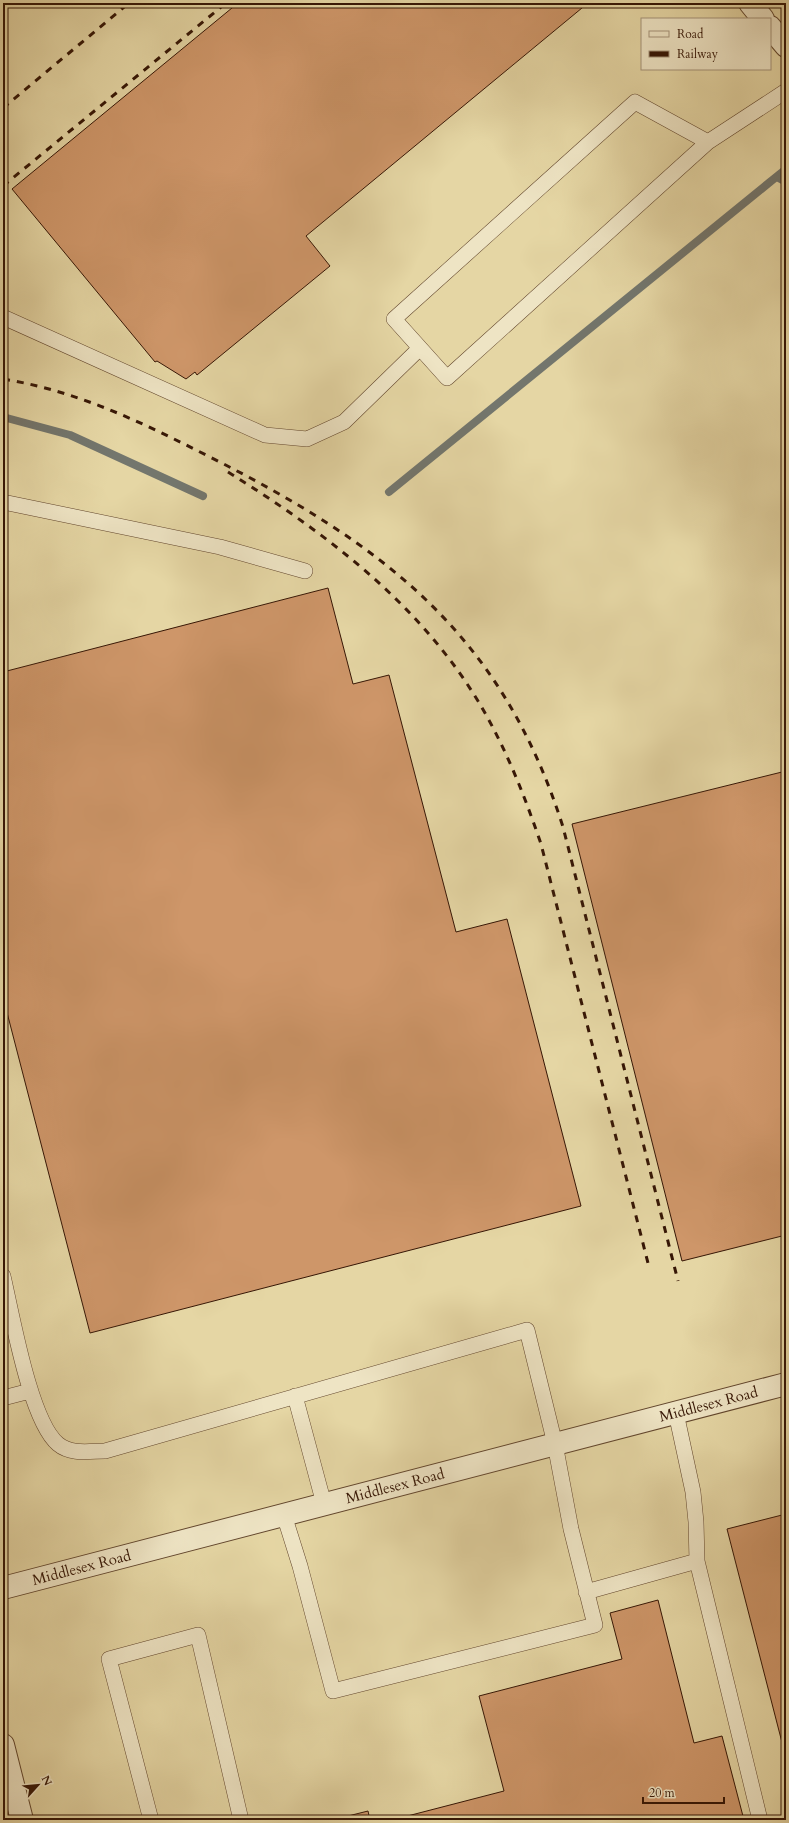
<svg xmlns="http://www.w3.org/2000/svg" width="789" height="1823" viewBox="0 0 789 1823" font-family="Cardo,serif">
	<style>
		.lines { fill: none; stroke-linecap: round; stroke-linejoin: round }
		.stream { stroke: #73766d; stroke-width: 8 }
		.building { fill: #ce9669; stroke: #361605 }
		.service-casing { stroke: #62462d; stroke-width: 16 }
		.minor-casing { stroke: #62462d; stroke-width: 24 }
		.service { stroke: #eee4c4; stroke-width: 15 }
		.minor { stroke: #eee4c4; stroke-width: 22 }
		.rail { stroke: #361605; stroke-width: 3; stroke-dasharray: 7 7; stroke-linecap: butt }
		.labels { text-anchor: middle; stroke-width: 3; stroke-linejoin: round; paint-order: stroke }
		.street-label { font-size: 15px; fill: #361605; stroke: #eee4c4 }
	</style>
	<rect width="100%" height="100%" fill="#e5d6a4"/>
	<filter id="stains"><feTurbulence type="fractalNoise" baseFrequency=".005" numOctaves="4"/><feColorMatrix values="0 0 0 0 .2 0 0 0 0 .09 0 0 0 0 .02 0 0 0 .5 -.17"/></filter>
	<radialGradient id="worn" r=".72"><stop offset=".6" stop-color="#630" stop-opacity="0"/><stop offset="1" stop-color="#630" stop-opacity=".3"/></radialGradient>
	<g class="lines">
		<path class="stream" d="M777,177L786,182
			M3,417L70,435L203,496
			M389,492L786,169"/>
	</g>
	<path class="building" d="M238,3H588L306,236L330,266L197,375L195,372L186,379L157,361L155,362L12,189Z
		M328,588L353,684L389,675L456,932L507,919L581,1206L90,1333L3,997V672Z
		M786,771V1235L682,1261L572,824Z
		M786,1514V1758L727,1529Z
		M658,1600L694,1743L722,1736L744,1820H392L504,1791L479,1696L622,1659L610,1613Z
		M368,1811L370,1820H345L344,1817Z"/>
	<g class="lines">
		<g class="service-casing">
			<path id="service" d="M708,142L635,102L394,319L447,378L708,142L786,91
				M3,317L265,435L307,439L344,422L420,348
				M3,502L220,547L305,571
				M3,1276C12,1314 30,1421 58,1444C71,1455 90,1451 105,1451L527,1330L555,1444L571,1529L595,1625L333,1691L300,1566L284,1515
				M295,1396L324,1504
				M3,1398L30,1391
				M697,1561L760,1820
				M586,1592L697,1561L696,1522L693,1492L676,1413
				M151,1820L109,1659L198,1635L241,1820"/>
		</g>
		<g class="minor-casing">
			<g id="minor">
				<path d="M750,3L763,19"/>
				<path d="M770,27L786,46"/>
				<path id="s1" d="M3,1588L786,1384"/>
				<path d="M3,1745L22,1820"/>
			</g>
		</g>
		<use href="#service" class="service"/>
		<use href="#minor" class="minor"/>
		<path class="rail" d="M3,108L129,3
			M3,186L226,3
			M3,379C78,391 143,423 210,457C384,545 502,634 563,827L678,1281
			M228,472C324,532 418,602 478,701C505,746 524,794 541,844L648,1263"/>
	</g>
	<g class="labels">
		<g class="street-label">
			<text dy="5" stroke="none"><textPath href="#s1" startOffset="729">Middlesex Road</textPath></text>
			<text dy="5" stroke="none"><textPath href="#s1" startOffset="405">Middlesex Road</textPath></text>
			<text dy="5" stroke="none"><textPath href="#s1" startOffset="81">Middlesex Road</textPath></text>
		</g>
	</g>
	<rect width="789" height="1823" fill="none" stroke="#e5d6a4" stroke-width="16"/>
	<rect x="4" y="4" width="781" height="1815" fill="none" stroke="#361605" stroke-width="2"/>
	<rect x="8" y="8" width="773" height="1807" fill="none" stroke="#361605"/>
	<rect x="641" y="18" width="130" height="52" fill="#eee4c4" stroke="#a49278"/>
	<rect x="649" y="31" width="20" height="6" fill="#eee4c4" stroke="#a49278"/>
	<text x="677" y="38" font-size="12" fill="#361605">Road</text>
	<rect x="649" y="51" width="20" height="6" fill="#361605" stroke="#a49278"/>
	<text x="677" y="58" font-size="12" fill="#361605">Railway</text>
	<g transform="translate(38 1785) rotate(63)" stroke="#eee4c4" stroke-width="3" paint-order="stroke">
	<path d="M0-3L7 15L0 10L-7 15Z" fill="#361605"/>
	<text y="-6" font-size="11" font-weight="bold" text-anchor="middle" fill="#361605">N</text>
	</g>
	<path d="M643 1797v6h81v-6" fill="none" stroke="#361605" stroke-width="2"/>
	<text x="649" y="1797" font-size="12" fill="#361605" stroke="#eee4c4" stroke-width="3" paint-order="stroke">20 m</text>
	<rect width="100%" height="100%" filter="url(#stains)"/>
	<rect width="100%" height="100%" fill="url(#worn)"/>
</svg>
